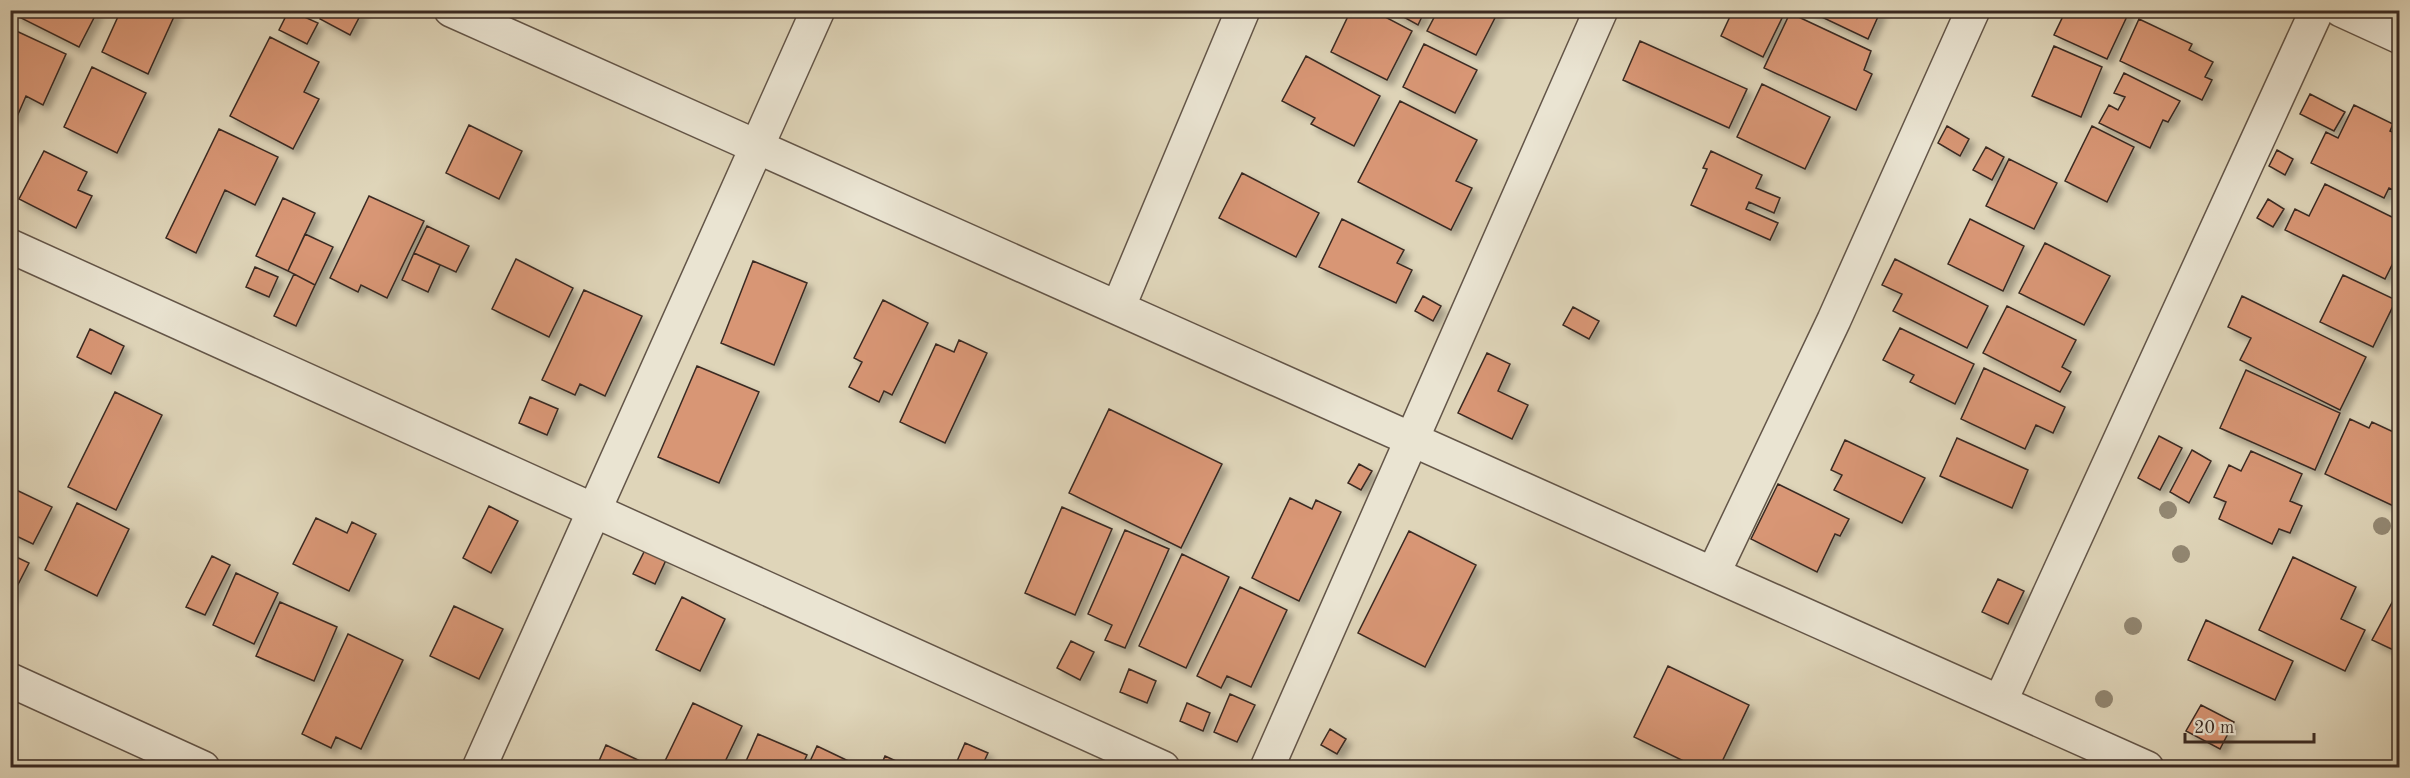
<svg xmlns="http://www.w3.org/2000/svg" width="2410" height="778" viewBox="0 0 2410 778" font-family="'Old Standard TT',serif">
	<style>
		.building { fill: #d89674; stroke: #3a2a23; stroke-width: 1.5; filter: url(#shadow) }
		.lines { fill: none; stroke-linecap: round; stroke-linejoin: round }
		.street-casing { stroke: #635548; stroke-width: 36 }
		.street { stroke: #eae4d2; stroke-width: 33 }
		.tree { fill: #928772 }
	</style>
	<defs>
		<filter id="shadow"><feDropShadow dx="5.5" dy="5.5" stdDeviation="3" flood-color="#0004"/></filter>
	</defs>
	<rect width="100%" height="100%" fill="#dfd5b9"/>
	<filter id="stains"><feTurbulence type="fractalNoise" baseFrequency=".00333" numOctaves="4"/><feColorMatrix values="0 0 0 0 .2 0 0 0 0 .09 0 0 0 0 .02 0 0 0 .5 -.17"/></filter>
	<radialGradient id="worn" r=".72"><stop offset=".6" stop-color="#630" stop-opacity="0"/><stop offset="1" stop-color="#630" stop-opacity=".3"/></radialGradient>
	<path class="building" d="M17,10H98L79,47L15,15Z
		M121,10H137L146,15L148,10H177L148,74L102,52Z
		M289,10L318,23L307,44L279,30Z
		M324,10H359L362,12L350,35L320,19Z
		M1351,10H1372L1412,31L1387,80L1331,52Z
		M1391,10H1425L1418,25Z
		M1438,10H1499L1476,55L1427,31Z
		M1733,10H1776L1784,14L1763,57L1721,36Z
		M1807,10H1881L1868,39Z
		M2066,10H2130L2107,59L2054,35Z
		M1790,13L1871,51L1864,70L1872,74L1856,110L1764,68Z
		M2139,19L2192,44L2189,50L2213,62L2205,77L2212,80L2202,100L2120,61Z
		M12,29L66,54L43,105L26,96L16,119L10,116V33Z
		M270,37L319,62L304,92L319,99L293,149L230,116Z
		M1640,41L1747,89L1729,128L1623,80Z
		M1424,44L1477,70L1455,113L1403,87Z
		M2054,46L2102,67L2081,117L2032,96Z
		M1306,56L1380,96L1354,146L1311,124L1315,118L1282,101Z
		M92,67L146,93L117,153L64,127Z
		M2124,73L2180,101L2168,122L2163,120L2150,148L2099,123L2109,105L2118,110L2125,97L2114,93Z
		M1762,84L1830,117L1805,169L1737,137Z
		M2310,94L2345,112L2334,131L2300,114Z
		M1400,101L1477,140L1456,181L1472,188L1451,230L1358,182Z
		M2354,105L2393,124L2390,131L2400,135V193L2389,188L2384,198L2311,163L2326,132L2338,138Z
		M469,125L522,151L499,199L446,173Z
		M1947,126L1969,139L1960,156L1938,143Z
		M2092,126L2134,147L2107,202L2065,181Z
		M219,129L278,157L255,205L225,190L196,253L166,238Z
		M1986,147L2004,157L1992,180L1973,170Z
		M2277,150L2293,159L2285,175L2269,166Z
		M44,151L87,172L78,190L92,196L76,228L19,199Z
		M1711,151L1762,175L1756,188L1780,198L1774,213L1749,202L1746,209L1778,223L1770,240L1691,205L1707,169L1703,168Z
		M2009,159L2057,183L2034,229L1986,206Z
		M1242,173L1319,213L1296,257L1219,218Z
		M2325,184L2400,221V249L2385,279L2285,230L2295,209L2309,216Z
		M369,196L424,221L387,298L361,285L358,292L330,278Z
		M283,198L315,213L288,271L256,256Z
		M2268,199L2284,209L2273,227L2257,218Z
		M1342,219L1404,250L1397,263L1412,270L1396,303L1319,267Z
		M1970,219L2024,246L2003,291L1948,264Z
		M427,226L469,246L456,272L414,253Z
		M305,234L333,247L315,285L288,271Z
		M2045,243L2110,276L2084,325L2019,293Z
		M414,253L440,265L428,292L402,280Z
		M516,259L573,288L549,337L492,309Z
		M1895,259L1988,306L1967,348L1893,311L1902,294L1882,285Z
		M753,261L807,283L774,365L721,343Z
		M255,267L278,277L269,297L246,287Z
		M294,274L315,285L296,326L274,316Z
		M2343,275L2396,300L2373,347L2320,322Z
		M584,290L642,316L605,396L580,384L575,395L542,380Z
		M1423,296L1441,306L1433,321L1415,311Z
		M2242,296L2366,357L2340,410L2240,360L2251,338L2228,327Z
		M883,300L928,323L892,395L884,391L879,402L849,387L862,362L854,358Z
		M2007,306L2076,340L2062,367L2071,372L2060,392L1983,353Z
		M1573,307L1599,321L1589,339L1563,325Z
		M1900,328L1974,364L1955,404L1910,382L1914,375L1883,360Z
		M90,329L124,346L111,374L77,357Z
		M959,340L987,353L945,443L900,422L936,344L954,352Z
		M1487,353L1510,364L1498,391L1528,405L1512,439L1458,413Z
		M697,366L759,392L719,483L658,457Z
		M1984,368L2065,407L2053,433L2036,425L2025,449L1961,419Z
		M2246,370L2340,413L2315,470L2220,428Z
		M115,392L162,415L116,510L68,487Z
		M530,397L558,409L547,435L519,423Z
		M1109,409L1222,464L1181,548L1069,493Z
		M2350,419L2369,428L2372,422L2400,435V509L2325,474Z
		M2159,436L2182,448L2160,490L2138,478Z
		M1957,438L2028,470L2012,508L1940,476Z
		M1845,440L1925,478L1902,523L1834,490L1842,475L1831,470Z
		M2192,450L2211,461L2189,503L2170,492Z
		M2251,451L2302,474L2290,501L2302,506L2290,533L2279,529L2272,544L2219,519L2226,502L2214,497L2229,465L2241,471Z
		M1359,464L1372,471L1361,490L1348,483Z
		M1778,484L1849,519L1840,536L1835,534L1817,572L1751,539Z
		M10,487L52,507L33,544L10,533Z
		M1290,498L1312,509L1316,500L1341,512L1299,601L1252,578Z
		M77,503L129,529L97,596L45,570Z
		M489,506L518,521L491,573L463,558Z
		M1062,507L1112,529L1075,615L1025,593Z
		M316,518L347,533L352,522L376,534L349,591L293,564Z
		M1125,530L1169,549L1125,648L1105,640L1112,625L1088,614Z
		M1409,531L1476,565L1425,667L1358,633Z
		M645,550L666,560L655,584L633,574Z
		M10,554L29,563L10,600Z
		M1182,554L1229,577L1186,668L1139,646Z
		M212,556L230,565L205,615L186,607Z
		M2293,557L2356,587L2341,619L2365,630L2345,671L2259,630Z
		M236,573L278,593L254,644L213,625Z
		M1998,579L2024,591L2008,624L1982,612Z
		M1240,587L1287,610L1251,687L1227,676L1221,688L1197,676Z
		M682,597L725,619L700,671L656,650Z
		M2395,597L2400,600V653L2372,640Z
		M280,602L337,627L314,681L256,656Z
		M454,606L503,629L479,679L430,656Z
		M2206,620L2293,661L2275,700L2188,660Z
		M348,634L403,660L361,749L336,737L331,748L302,734Z
		M1071,641L1094,652L1080,680L1057,668Z
		M1668,666L1749,705L1719,768H1698L1634,737Z
		M1129,669L1156,681L1147,703L1120,692Z
		M1230,694L1255,705L1237,742L1214,732Z
		M693,703L742,726L722,768H678L665,761Z
		M1187,703L1210,713L1203,731L1180,721Z
		M2201,705L2234,722L2220,749L2186,731Z
		M1330,729L1346,739L1337,754L1321,745Z
		M758,734L807,755L801,768H743Z
		M965,743L988,753L981,768H954Z
		M606,745L655,768H596Z
		M817,746L863,768H807Z
		M885,756L909,767V768H880Z"/>
	<g class="lines">
		<g class="street-casing">
			<path id="street" d="M451,10L2147,768
				M2341,10L2400,37
				M10,246L1163,768
				M1118,308L1243,10
				M1713,574L1834,320L1973,10
				M10,680L203,768
				M2000,702L2317,10
				M479,768L818,10
				M1267,768L1601,10"/>
		</g>
		<use href="#street" class="street"/>
	</g>
	<g class="tree">
		<circle cx="2168" cy="510" r="9"/>
		<circle cx="2382" cy="526" r="9"/>
		<circle cx="2181" cy="554" r="9"/>
		<circle cx="2133" cy="626" r="9"/>
		<circle cx="2104" cy="699" r="9"/>
	</g>
	<rect width="2410" height="778" fill="none" stroke="#dfd5b9" stroke-width="36"/>
	<rect x="12" y="12" width="2386" height="754" fill="none" stroke="#3a2a23" stroke-width="3"/>
	<rect x="18" y="18" width="2374" height="742" fill="none" stroke="#3a2a23" stroke-width="1.5"/>
	<path d="M2185 733v9h129v-9" fill="none" stroke="#3a2a23" stroke-width="3"/>
	<text x="2194" y="733" font-size="18" fill="#3a2a23" stroke="#eae4d2" stroke-width="4.5" paint-order="stroke">20 m</text>
	<rect width="100%" height="100%" filter="url(#stains)"/>
	<rect width="100%" height="100%" fill="url(#worn)"/>
</svg>
